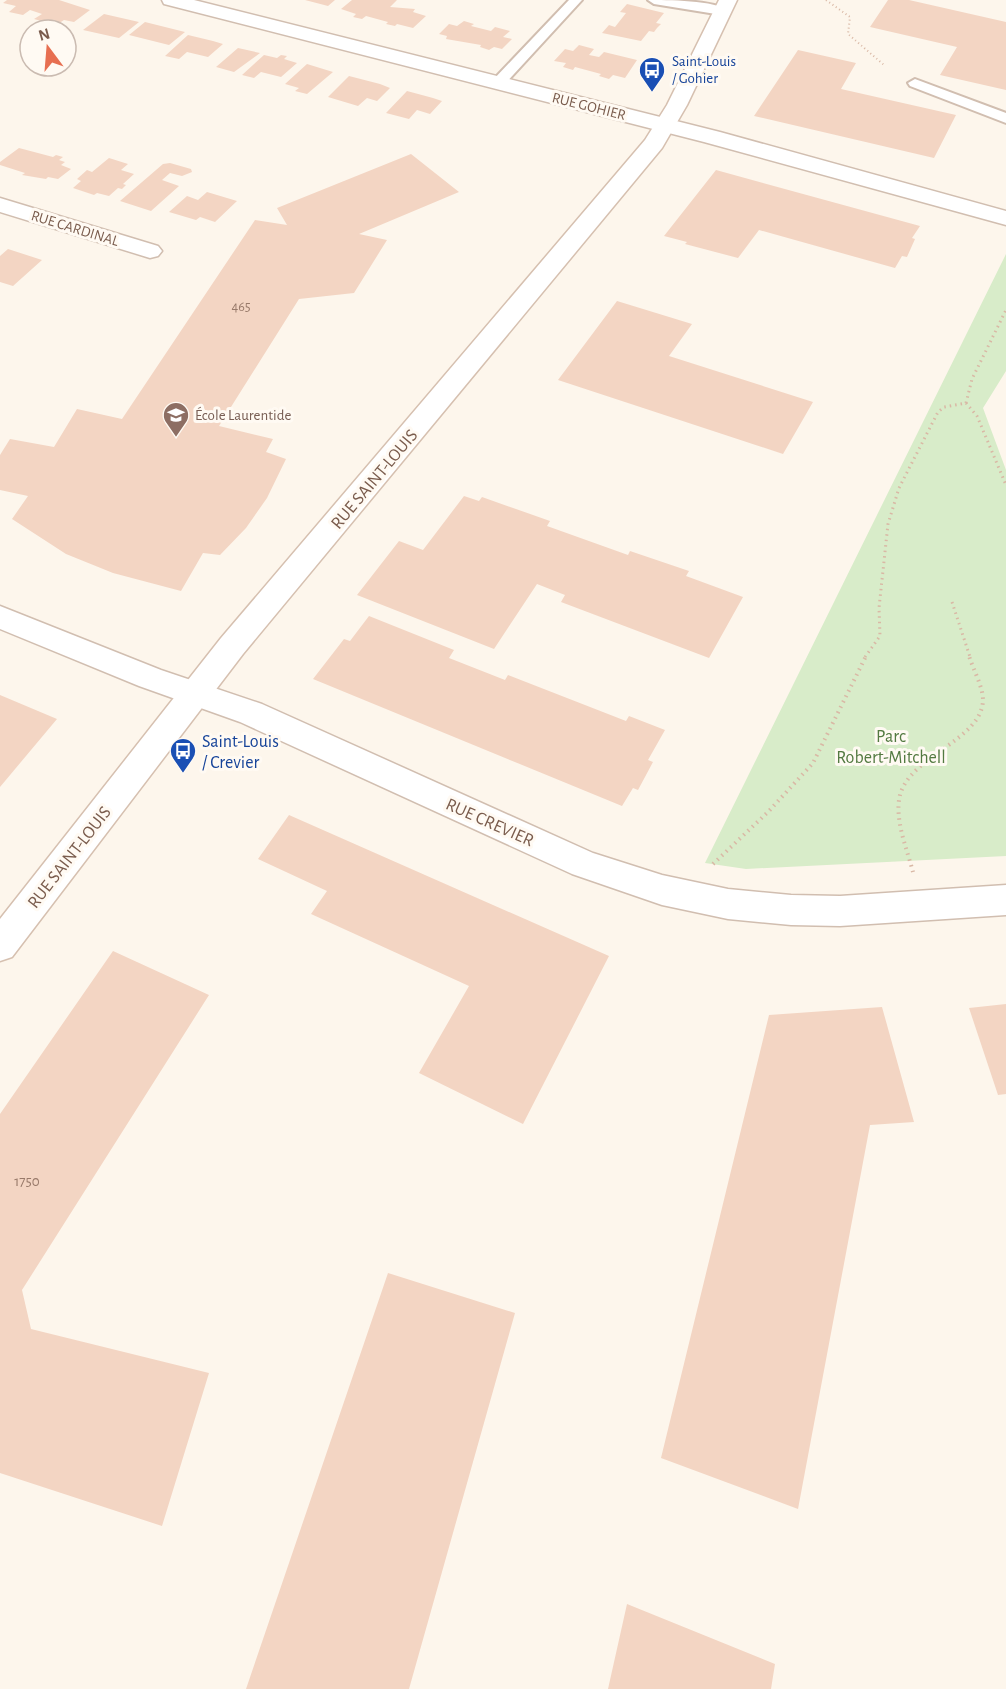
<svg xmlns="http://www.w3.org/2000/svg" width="1006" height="1689" viewBox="0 0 1006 1689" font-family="'Alegreya Sans',sans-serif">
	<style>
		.green { fill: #d8ecc9 }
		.building { fill: #f3d5c3 }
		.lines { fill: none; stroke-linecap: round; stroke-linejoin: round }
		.lane-casing { stroke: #d1beb0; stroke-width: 4 }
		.street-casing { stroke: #d1beb0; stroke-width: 3 }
		.secondary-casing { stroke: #d6c0b0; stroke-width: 3 }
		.path-far2 { stroke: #d9b8a5; stroke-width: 2; stroke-dasharray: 1 3; stroke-linecap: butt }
		.path-far1 { stroke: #d9b8a5; stroke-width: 3; stroke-dasharray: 1.5 4; stroke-linecap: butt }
		.path { stroke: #d9b8a5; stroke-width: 4; stroke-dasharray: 1.5 4.5; stroke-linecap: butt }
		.lane { fill: #fff; fill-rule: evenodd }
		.street { fill: #fff; fill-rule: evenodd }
		.secondary { fill: #fff; fill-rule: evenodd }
		.labels { text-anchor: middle; stroke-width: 6; stroke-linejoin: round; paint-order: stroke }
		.far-number-label { font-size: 14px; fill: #987a6a }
		.far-transit-label { font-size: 15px; fill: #164399; stroke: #fffaf3; text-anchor: start }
		.far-street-label { font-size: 15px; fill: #7a5c4d; stroke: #fffaf3 }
		.far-education-label { font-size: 15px; fill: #785e54; stroke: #fffaf3; text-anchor: start }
		.number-label { font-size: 15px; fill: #987a6a }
		.street-label { font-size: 18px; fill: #7a5c4d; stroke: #fffaf3 }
		.park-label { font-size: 18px; fill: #537a41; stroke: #fffaf3 }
		.transit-label { font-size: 18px; fill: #164399; stroke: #fffaf3; text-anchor: start }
	</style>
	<rect width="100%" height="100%" fill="#fdf6ec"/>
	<path class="green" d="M1006,254V371L983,408L1006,470V856L746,869L705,863Z"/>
	<path class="building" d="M7,0H59L90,10L74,22L64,20L56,25L34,19L42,14L30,10L23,15L9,12L16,6L3,3Z
		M305,0H335L328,6Z
		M352,0H397L390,7L415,9L413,12L426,16L413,28L397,24L395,26L386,24L388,22L366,16L362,19L353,17L356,14L341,9Z
		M888,0H909L1006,22V90L940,75L957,47L870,27Z
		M627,4L664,13L656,23L661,24L657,28L654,32L649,31L641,41L602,33L609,25L615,27L626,13L620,12Z
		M104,14L139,22L119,38L83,30Z
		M464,21L474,24L471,26L491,31L495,27L510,31L503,37L512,39L502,49L494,47L489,50L480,47L481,45L446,39L447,36L439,34L449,24L457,26Z
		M145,22L185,32L169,45L129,35Z
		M188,35L213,41L223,44L208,57L187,52L179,59L165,56Z
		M579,45L594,49L589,55L599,57L604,52L637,60L625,78L613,75L609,79L599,76L601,74L575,67L573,70L563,67L566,63L554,61L565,49L573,51Z
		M238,48L260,53L234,72L216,67Z
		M798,50L856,63L841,89L956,115L934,158L754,116Z
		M264,55L277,58L281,55L287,56L284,59L297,63L281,77L261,72L254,78L242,75Z
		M307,64L333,72L307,94L295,91L299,88L285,84Z
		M349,76L380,84L390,88L377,101L367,98L358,106L328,97Z
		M407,91L433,98L442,101L430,114L417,110L409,119L386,113Z
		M19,148L53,157L56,155L63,157L59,160L65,162L61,165L71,169L58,179L48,177L46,179L22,175L25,173L0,165V162Z
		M411,154L459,192L359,234L387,240L354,293L299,299L219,426L273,439L266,452L286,459L267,498L246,528L220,555L203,553L181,591L113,573L66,554L12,519L28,496L0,490V455L10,439L54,447L77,409L122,419L255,220L287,225L277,208Z
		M109,158L128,164L121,170L134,174L123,184L126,185L122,189L118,188L109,196L97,193L94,195L73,188L81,181L77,179L87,170L92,172Z
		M170,163L191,169L192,172L182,176L170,173L162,180L179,186L151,211L120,201L163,164Z
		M716,170L920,226L912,238L915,239L907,257L902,256L895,268L759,230L738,258L685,244L687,242L664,236Z
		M207,192L237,201L215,222L200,217L196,220L169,212L187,196L198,200Z
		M8,249L42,260L13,286L0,282V256Z
		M617,301L692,324L669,356L813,402L783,454L558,380Z
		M464,496L479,501L482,497L550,521L547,526L628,555L630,551L689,571L686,576L743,597L709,658L561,602L565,595L537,584L494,649L357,595L399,541L423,550Z
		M369,616L454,650L449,658L505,680L508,675L626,721L629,716L665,730L648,760L653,762L638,790L633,788L622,806L313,679L344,639L350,641Z
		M0,695L57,719L0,787Z
		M289,815L609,956L523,1124L419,1073L469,986L311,914L327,891L258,859Z
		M113,951L209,995L22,1290L31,1329L209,1373L162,1526L0,1473V1114Z
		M1006,1004V1094L998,1095L969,1008Z
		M882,1007L914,1122L870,1125L798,1509L661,1458L769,1015Z
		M388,1273L515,1313L409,1689H246Z
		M627,1604L775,1664L771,1689H608Z"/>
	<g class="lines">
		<g class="lane-casing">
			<path id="lane" d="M569,0H582L503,86H493V80Z
				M648,0C666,0 716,0 729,11L722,15L654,4Z
				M915,79L1006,113V123L910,86L908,83Z"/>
		</g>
		<g class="street-casing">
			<path id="street" d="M162,0H194L720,132L1006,211V225L704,142L164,4Z
				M0,198L158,246L162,251L158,256L150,258L0,212Z
				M0,606L161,670L262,704L593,853L662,875L728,889L791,895L840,896L1006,885V915L840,926L791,925L728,919L662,905L572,874L240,722L139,686L0,629Z"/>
		</g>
		<g class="secondary-casing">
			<path id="secondary" d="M719,0H737L687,105L662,148L243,654L12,957L0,961V919L221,638L645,140L667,105Z"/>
		</g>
		<path class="path-far2" d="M826,0L850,17L848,34L884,65"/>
		<path class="path-far1" d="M966,403L977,416L1006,485
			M952,602L970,657
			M865,657L880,636L879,608L888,524L899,488L938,412L944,407L966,403L972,379L1006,310"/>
		<path class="path" d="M713,864L768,812L813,763L866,656
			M913,872C907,849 894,819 900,795C911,755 982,740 983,700C983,687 973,669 969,656"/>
		<use href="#lane" class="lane"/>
		<use href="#street" class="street"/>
		<use href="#secondary" class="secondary"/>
	</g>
	<defs>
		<g id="bus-pin" transform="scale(1.35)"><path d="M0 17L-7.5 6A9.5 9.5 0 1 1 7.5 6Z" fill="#1a4fb4" stroke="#fffaf3"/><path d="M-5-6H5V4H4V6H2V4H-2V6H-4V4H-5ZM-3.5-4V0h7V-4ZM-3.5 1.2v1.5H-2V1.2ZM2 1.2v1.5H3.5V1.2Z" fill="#fff"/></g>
		<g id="school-pin" transform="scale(1.35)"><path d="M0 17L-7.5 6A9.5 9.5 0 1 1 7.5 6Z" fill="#8d6e63" stroke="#fffaf3"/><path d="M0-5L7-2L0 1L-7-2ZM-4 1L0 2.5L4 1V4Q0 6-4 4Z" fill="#fff"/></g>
	</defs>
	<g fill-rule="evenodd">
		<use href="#bus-pin" x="652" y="70"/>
		<use href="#school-pin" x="176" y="415"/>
		<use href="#bus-pin" x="183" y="751"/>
	</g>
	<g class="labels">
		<g class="far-number-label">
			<text x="241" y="311">465</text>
		</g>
		<g class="far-transit-label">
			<text x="672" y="66">Saint-Louis<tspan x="672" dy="17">/ Gohier</tspan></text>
		</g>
		<g class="far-street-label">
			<text transform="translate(589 106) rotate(14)" y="5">RUE GOHIER</text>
			<text transform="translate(75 228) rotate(17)" y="5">RUE CARDINAL</text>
		</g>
		<g class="far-education-label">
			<text x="195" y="420">École Laurentide</text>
		</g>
		<g class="number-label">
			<text x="27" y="1186">1750</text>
		</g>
		<g class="street-label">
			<text transform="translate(374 479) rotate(-50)" y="6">RUE SAINT-LOUIS</text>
			<text transform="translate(490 822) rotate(24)" y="6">RUE CREVIER</text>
			<text transform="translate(69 857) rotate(-52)" y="6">RUE SAINT-LOUIS</text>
		</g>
		<g class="park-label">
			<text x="891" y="742">Parc<tspan x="891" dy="21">Robert-Mitchell</tspan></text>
		</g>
		<g class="transit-label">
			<text x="202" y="747">Saint-Louis<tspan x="202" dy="21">/ Crevier</tspan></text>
		</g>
	</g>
	<g transform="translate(48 48) rotate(344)"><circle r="28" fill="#fffaf3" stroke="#cabbb1" stroke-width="1.5"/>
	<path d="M0-4.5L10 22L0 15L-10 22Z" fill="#e76f51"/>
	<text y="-9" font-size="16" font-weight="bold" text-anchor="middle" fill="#7a5c4d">N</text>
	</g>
</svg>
